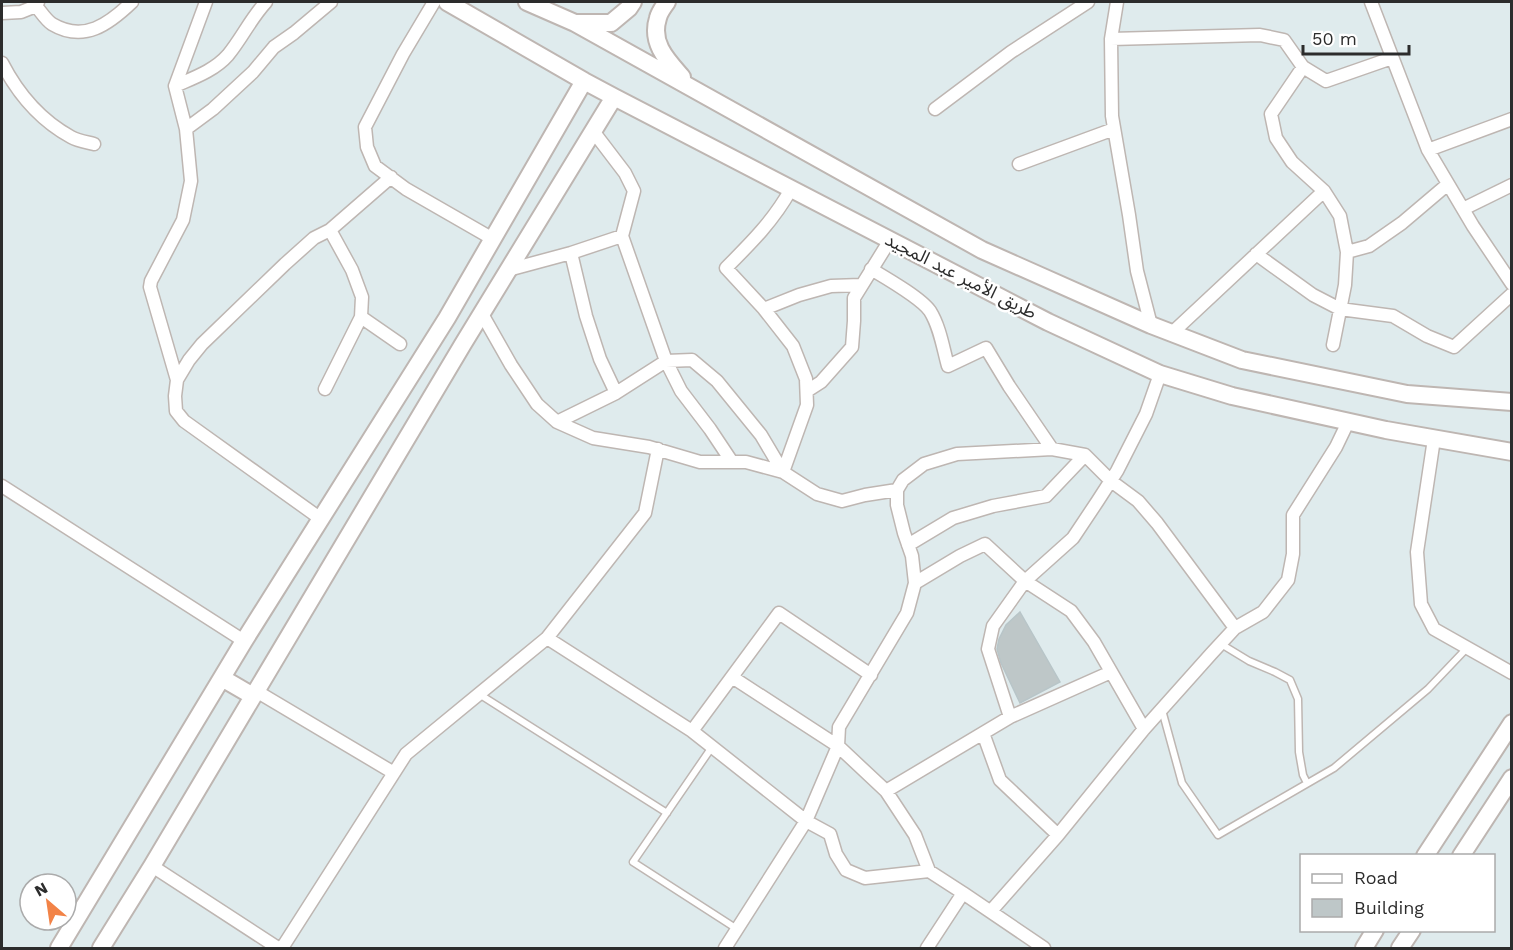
<svg xmlns="http://www.w3.org/2000/svg" width="1513" height="950" viewBox="0 0 1513 950" font-family="'Work Sans','Noto Sans Arabic',sans-serif">
	<style>
		.building { fill: #bec7c8; stroke: #b8c5c8; stroke-width: 1.5 }
		.lines { fill: none; stroke-linecap: round; stroke-linejoin: round }
		.lane-casing { stroke: #beb6b2; stroke-width: 9 }
		.street-casing { stroke: #beb6b2; stroke-width: 15 }
		.secondary-casing { stroke: #beb6b2; stroke-width: 20 }
		.lane { stroke: #fff; stroke-width: 6 }
		.street { stroke: #fff; stroke-width: 12 }
		.secondary { stroke: #fff; stroke-width: 16 }
		.labels { text-anchor: middle; stroke-width: 5; stroke-linejoin: round; paint-order: stroke }
		.street-label { font-size: 18px; fill: #2c2c2c; stroke: #fff }
	</style>
	<rect width="100%" height="100%" fill="#dfebed"/>
	<path class="building" d="M1020,612L1060,682L1020,703L1001,663L997,649L999,639L1006,625Z"/>
	<g class="lines">
		<g class="lane-casing">
			<path id="lane" d="M1221,644L1249,661L1275,672L1290,680L1298,699L1299,752L1303,775L1307,783
				M479,694L667,813
				M1162,710L1182,783L1218,835L1334,768L1428,689L1467,648
				M712,747L633,862L737,929"/>
		</g>
		<g class="street-casing">
			<path id="street" d="M434,2L403,54L365,127L367,147L375,166L406,189L493,239
				M1117,2L1111,39L1112,116L1129,215L1137,271L1151,325
				M1371,2L1428,150L1473,226L1512,284
				M36,6C41,12 46,20 52,24C84,43 109,24 132,2
				M2,13L21,12L36,6L38,2
				M1111,39L1260,35L1284,40L1303,67L1326,81L1392,58
				M2,63C18,94 40,120 71,137C78,141 86,142 94,144
				M1303,67L1271,114L1276,138L1292,162L1324,191L1340,216L1347,252L1345,285L1333,345
				M175,86C193,78 214,71 228,55C242,38 251,18 266,2
				M935,109L1011,52L1088,2
				M186,129L213,109L253,72L274,47L294,33L331,2
				M593,131L625,173L634,191L622,236L666,361L681,391L710,429L732,462
				M1428,150L1512,119
				M1019,164L1114,129
				M1463,209L1512,185
				M1347,252L1369,246L1402,223L1448,184
				M571,253L586,316L600,359L616,393
				M1256,254L1313,295L1340,309L1393,316L1427,336L1454,347L1512,294
				M871,269C886,278 921,298 930,311C940,327 943,348 948,366L986,348L1009,386L1052,449
				M508,270L571,253L622,236
				M764,309L799,295L831,286L861,285
				M482,314L511,365L537,404L557,422L593,438L649,447L700,462H746L783,472L817,494L842,501L865,495L897,490
				M361,317L400,344
				M1172,333L1324,191
				M177,380L150,287L151,281L183,220L191,181L186,129L175,86L206,2
				M325,389L361,317L362,297L352,270L330,230
				M807,391L821,382L852,347L854,321V298L890,240
				M557,422L616,393L666,361L692,360L717,381L761,435L783,472
				M1434,439L1417,552L1421,604L1434,629L1512,673
				M783,472L807,405L806,379L793,346L764,309L726,268C751,243 774,220 791,189
				M2,486L244,641
				M321,519L184,421L176,411L175,396L177,380L189,360L202,344L285,264L314,238L330,230L391,177
				M908,545L953,518L993,506L1046,496L1085,455
				M915,583L960,556L985,544L1025,581L1071,611L1094,642L1144,729
				M547,638L645,513L658,449
				M871,675L779,613L692,731L806,821L830,834L836,854L846,870L865,878L929,871L963,893L1044,948
				M732,677L838,746L886,791L915,835L929,871
				M256,691L394,773
				M1010,717L988,649L993,626L1025,581L1073,538L1097,502L1117,471L1146,414L1160,374
				M983,733L1000,780L1058,835
				M886,791L1010,717L1111,672
				M152,866L278,948
				M991,911L1058,835L1144,729L1211,654L1235,628L1263,612L1288,580L1293,554V515L1336,447L1348,422
				M282,948L406,754L547,638L692,731
				M725,948L806,821L838,746L839,727L907,613L915,583L912,556L904,533L897,505V490L903,480L924,464L957,454L1052,449L1085,455L1111,481L1138,501L1157,523L1235,628
				M927,948L963,893"/>
		</g>
		<g class="secondary-casing">
			<path id="secondary" d="M447,2L584,81L614,97L1048,322L1160,374L1232,396L1386,430L1512,452
				M527,2L575,23L982,250L1151,325L1242,360L1407,394L1512,402
				M667,2C664,6 659,13 658,18C650,43 667,60 682,77
				M577,23H611L629,8L633,2
				M222,678L253,696
				M1425,856L1512,723
				M1461,856L1512,778
				M59,948L244,641L447,318L584,81
				M101,948L152,866L463,344L614,97
				M1364,948L1375,930
				M1400,948L1412,930"/>
		</g>
		<use href="#lane" class="lane"/>
		<use href="#street" class="street"/>
		<use href="#secondary" class="secondary"/>
	</g>
	<g class="labels">
		<g class="street-label">
			<text transform="translate(961 276) rotate(27)" y="6">طريق الأمير عبد المجيد</text>
		</g>
	</g>
	<rect width="1513" height="950" fill="none" stroke="#2c2c2c" stroke-width="6"/>
	<rect x="1300" y="854" width="195" height="78" fill="#ffffff" stroke="#ababab" stroke-width="1.5"/>
	<rect x="1312" y="874" width="30" height="9" fill="#ffffff" stroke="#ababab" stroke-width="1.5"/>
	<text x="1354" y="884" font-size="18" fill="#2c2c2c">Road</text>
	<rect x="1312" y="899" width="30" height="18" fill="#bec7c8" stroke="#ababab" stroke-width="1.5"/>
	<text x="1354" y="914" font-size="18" fill="#2c2c2c">Building</text>
	<g transform="translate(48 902) rotate(331)"><circle r="28" fill="#ffffff" stroke="#ababab" stroke-width="1.5"/>
	<path d="M0-4.5L10 22L0 15L-10 22Z" fill="#f28347"/>
	<text y="-9" font-size="16" font-weight="bold" text-anchor="middle" fill="#2c2c2c">N</text>
	</g>
	<path d="M1303 45v9h106v-9" fill="none" stroke="#2c2c2c" stroke-width="3"/>
	<text x="1312" y="45" font-size="18" fill="#2c2c2c" stroke="#ffffff" stroke-width="4.5" paint-order="stroke">50 m</text>
</svg>
